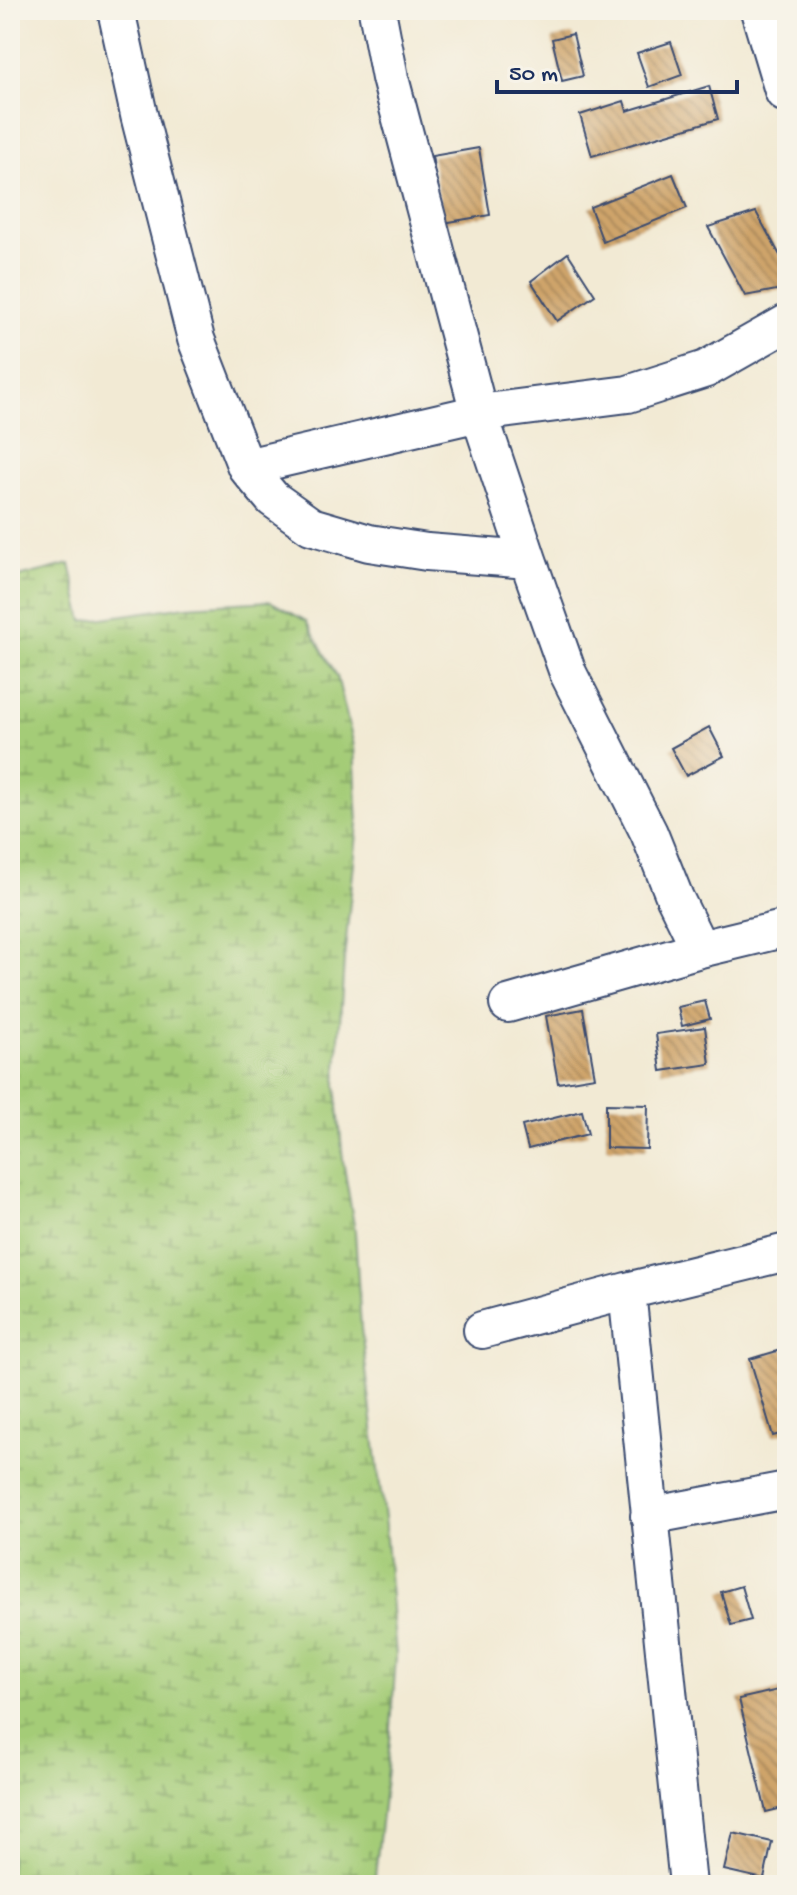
<svg xmlns="http://www.w3.org/2000/svg" width="797" height="1895" viewBox="0 0 797 1895" font-family="'Gochi Hand',sans-serif">
	<style>
		.wetland { fill: url(#wetland-marsh); stroke: #607e6a; stroke-width: 2 }
		.building { fill: url(#building-back-hatch) }
		.lines { fill: none; stroke-linecap: round; stroke-linejoin: round }
		.minor-casing { stroke: #3b4b70; stroke-width: 40 }
		.secondary-casing { stroke: #3b4b70; stroke-width: 48 }
		.minor { stroke: #fff; stroke-width: 36 }
		.secondary { stroke: #fff; stroke-width: 44 }
	</style>
	<defs>
		<pattern id="wetland-marsh" width="20" height="14" patternUnits="userSpaceOnUse" patternTransform="scale(2)"><rect width="20" height="14" fill="#a4cc77"/><path d="M1 5h8M5 5V1M11 12h8M15 12V8" fill="none" stroke="#85a665"/></pattern>
		<pattern id="building-back-hatch" width="6" height="6" patternUnits="userSpaceOnUse" patternTransform="scale(2)"><rect width="6" height="6" fill="#cfa46a"/><path d="M-1 5l2 2M0 0l6 6M5-1l2 2" fill="none" stroke="#a7865a"/></pattern>
	</defs>
	<rect width="100%" height="100%" fill="#f7f3e8"/>
	<filter id="ink" filterUnits="userSpaceOnUse"><feTurbulence type="fractalNoise" baseFrequency=".0125" numOctaves="2"/><feDisplacementMap in="SourceGraphic" scale="16" xChannelSelector="R" yChannelSelector="G"/><feConvolveMatrix kernelMatrix="1 2 1 2 8 2 1 2 1" color-interpolation-filters="sRGB"/></filter>
	<filter id="wash" filterUnits="userSpaceOnUse"><feTurbulence type="fractalNoise" baseFrequency=".006" numOctaves="4" result="noise"/><feDisplacementMap in="SourceGraphic" scale="32" xChannelSelector="R" yChannelSelector="G"/><feGaussianBlur stdDeviation="1.8" result="paint"/><feColorMatrix in="noise" values="0 0 0 0 0 0 0 0 0 0 0 0 0 0 0 0 0 1.4 0 .05"/><feComposite in="paint" operator="in"/></filter>
	<g filter="url(#wash)">
		<rect width="100%" height="100%" fill="#f2ead4"/>
		<path class="wetland" d="M70,564L83,621L186,606L270,601L306,621L337,676L354,746L358,824L344,960L336,1085L343,1161L355,1231L361,1328L385,1527L396,1656L390,1742L374,1885H10V577L15,578Z"/>
		<g id="blocks">
			<path class="building" d="M573,34L583,76L562,81L552,39Z
				M671,42L682,75L649,87L637,53Z
				M709,86L718,119L592,156L580,115L624,101L627,111Z
				M479,148L490,215L443,223L432,156Z
				M673,174L687,208L603,242L590,207Z
				M756,212L787,268V288L745,296L708,227Z
				M568,253L595,295L557,321L531,281Z
				M709,727L724,756L686,776L671,748Z
				M705,1001L710,1019L682,1026L678,1007Z
				M583,1009L595,1077L558,1083L546,1016Z
				M705,1027L710,1064L661,1071L656,1034Z
				M606,1104L648,1105L647,1149L606,1148Z
				M582,1111L588,1134L528,1149L522,1126Z
				M787,1348V1432L773,1436L750,1359Z
				M741,1586L751,1620L731,1625L721,1592Z
				M787,1688V1807L766,1812L739,1699Z
				M733,1833L772,1842L764,1879L724,1870Z"/>
		</g>
	</g>
	<g filter="url(#ink)">
		<use href="#blocks" fill-opacity="0" stroke="#3b4b70" stroke-width="2"/>
		<g class="lines">
			<g class="minor-casing">
				<path id="minor" d="M116,10L139,115L196,339L246,467L273,499L311,526L369,543L427,552L528,560
					M377,10L390,78L479,413L528,560L568,673L649,833L675,898L700,949
					M246,467L479,413L628,394L706,369L787,323
					M508,1004L700,949L787,928
					M627,1291L688,1885
					M482,1330L627,1291L787,1252
					M649,1516L787,1490"/>
			</g>
			<g class="secondary-casing">
				<path id="secondary" d="M763,10L787,90"/>
			</g>
			<use href="#minor" class="minor"/>
			<use href="#secondary" class="secondary"/>
		</g>
	</g>
	<rect width="797" height="1895" fill="none" stroke="#f7f3e8" stroke-width="40"/>
	<path d="M497 80v12h240v-12" fill="none" stroke="#1b2f5e" stroke-width="4"/>
	<text x="509" y="80" font-size="24" fill="#1b2f5e" stroke="#f7f3e8" stroke-width="6" paint-order="stroke">50 m</text>
</svg>
